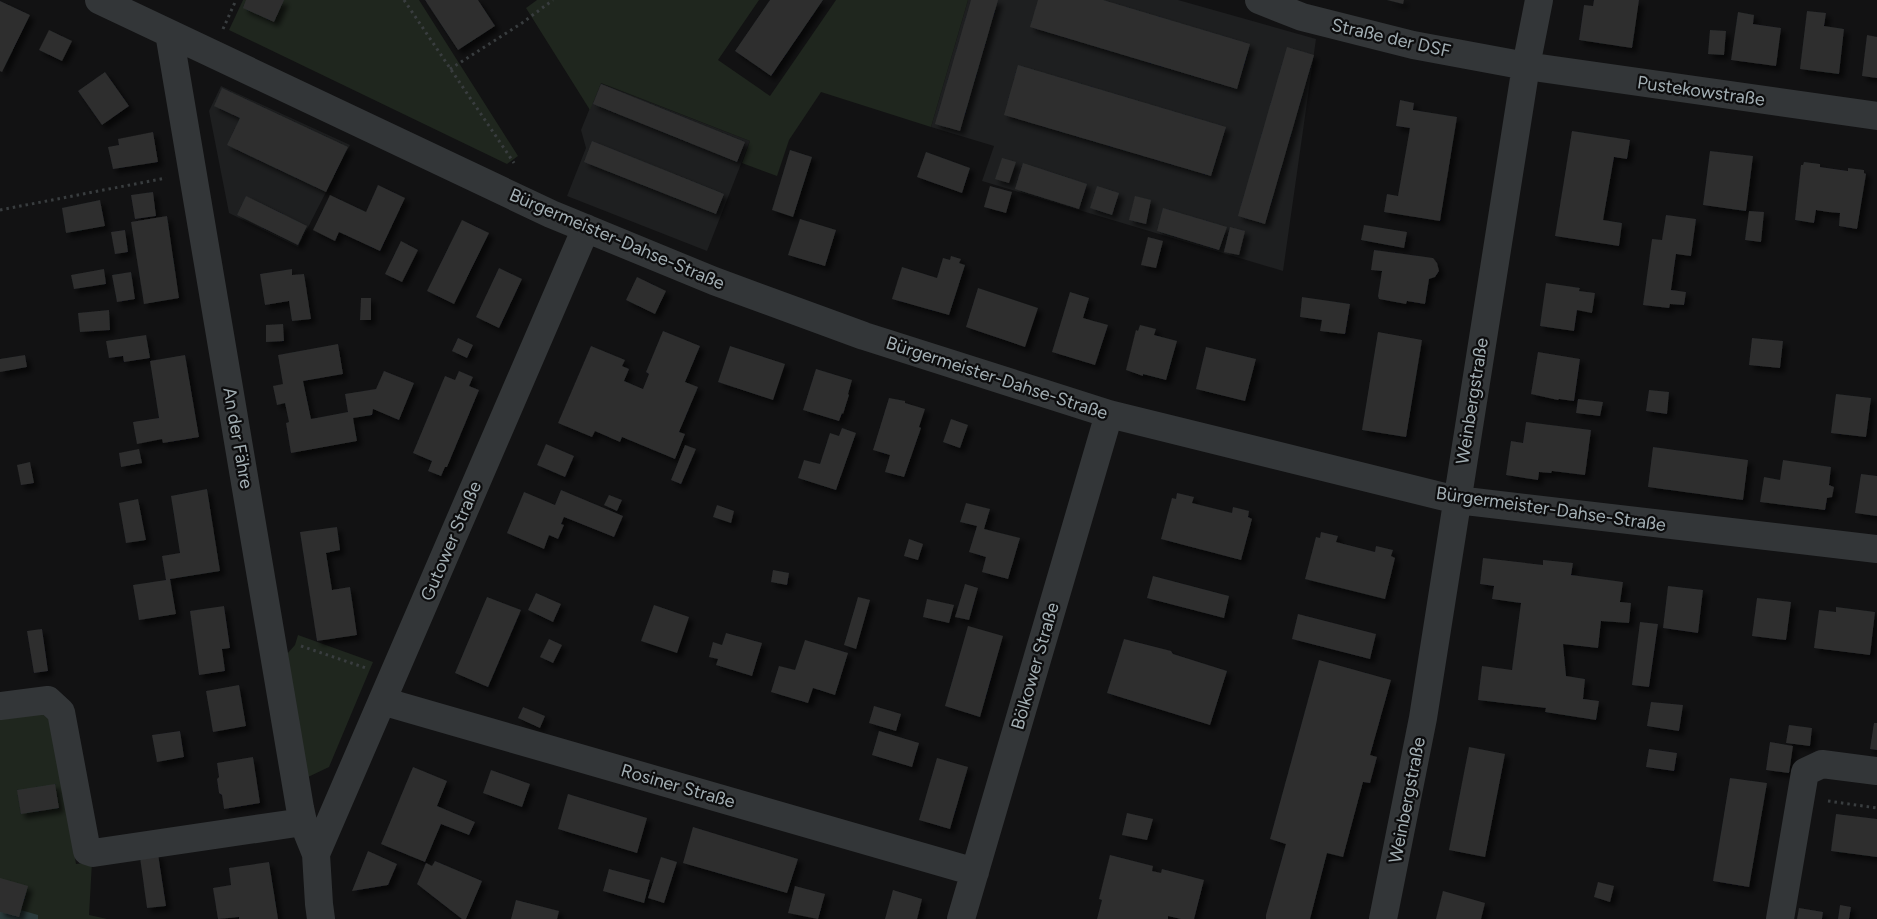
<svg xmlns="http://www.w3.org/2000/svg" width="1877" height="919" viewBox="0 0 1877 919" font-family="Figtree,sans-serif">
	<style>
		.built { fill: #1e1f20 }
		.green { fill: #1f261e }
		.water { fill: #2b3b3c }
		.building { fill: #2d2e2f; filter: url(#shadow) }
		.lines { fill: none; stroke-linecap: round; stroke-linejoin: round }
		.path { stroke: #393d3f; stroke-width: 3; stroke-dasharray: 2.5 4; stroke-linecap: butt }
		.minor { stroke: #333638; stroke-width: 28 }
		.labels { text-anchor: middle; stroke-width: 4.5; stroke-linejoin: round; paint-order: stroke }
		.street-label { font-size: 18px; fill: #a3afb4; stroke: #0d0d0e }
	</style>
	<defs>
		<filter id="shadow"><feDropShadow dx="4.5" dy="4.5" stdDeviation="2.5" flood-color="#0009"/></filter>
	</defs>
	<rect width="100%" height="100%" fill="#121213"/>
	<path class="built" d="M968,0H1178L1316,39L1283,271L982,181L994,146L931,127Z
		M600,83L750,141L707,251L567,196L586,148L581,130Z
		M221,86L350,145L298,247L229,213L209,111Z"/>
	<path class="green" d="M243,0H419L518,156L507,164L229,30Z
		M537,0H759L718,60L770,96L836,0H968L931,127L821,92L789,140L777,176L742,163L750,141L601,83L590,110L526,8Z
		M298,635L373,662L329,767L308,777L287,654L295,645Z
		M38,710L52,720L76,864L92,862L89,915L107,919H38V916L0,904V715Z"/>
	<path class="water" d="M0,904L38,915V919H0Z"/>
	<path class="building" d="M246,0H284L274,22L243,8Z
		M425,0H478L495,26L458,50Z
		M770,0H823L771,76L735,51Z
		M971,0H998L960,131L935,124Z
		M1038,0H1103L1250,44L1237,89L1030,27Z
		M1387,0H1404L1403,4Z
		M1594,0H1639L1632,48L1579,40L1584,5L1593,6Z
		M0,1L30,15L2,72L0,71Z
		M1807,11L1826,13L1824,26L1844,29L1839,74L1800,69Z
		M1738,12L1754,15L1753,24L1781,28L1776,66L1731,60Z
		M49,30L72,41L62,61L39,50Z
		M1710,30L1726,31L1724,55L1708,54Z
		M1867,35L1877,37V78L1862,76Z
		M1287,47L1314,55L1265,224L1238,216Z
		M1018,65L1226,127L1211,176L1004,115Z
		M105,72L129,106L102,125L78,91Z
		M601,84L745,142L737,162L593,104Z
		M222,88L348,147L326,192L227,145L240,118L214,106Z
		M1400,100L1414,103L1413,110L1457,117L1440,221L1384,212L1387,194L1398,196L1410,128L1396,126Z
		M1572,131L1630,140L1627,159L1614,157L1603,220L1622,223L1619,246L1555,236Z
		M153,132L158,162L113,169L108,147L119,145L118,139Z
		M592,141L724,194L716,214L584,162Z
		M790,150L812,157L793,217L772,210Z
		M1710,151L1753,156L1746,211L1703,205Z
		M926,152L970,168L962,193L917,177Z
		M1002,158L1016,162L1009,183L995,179Z
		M1804,162L1820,164V167L1848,171V168L1864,170V173L1866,174L1857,229L1839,226L1840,213L1828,212L1816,210L1814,223L1795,220L1801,165H1803Z
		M1023,163L1087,184L1079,209L1015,189Z
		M378,185L405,198L380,251L339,232L335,241L313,230L330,195L366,212Z
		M990,186L1012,192L1006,213L984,207Z
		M1097,186L1119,193L1112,215L1090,208Z
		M153,192L156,216L135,219L131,195Z
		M246,196L307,226L298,245L237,215Z
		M1135,196L1151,200L1146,224L1129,220Z
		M100,200L105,226L66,233L62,208Z
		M1163,208L1227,227L1219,250L1157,231Z
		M1749,211L1764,212L1761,242L1745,240Z
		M1666,215L1696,219L1691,256L1676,254L1674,268L1671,290L1686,292L1684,305L1670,304L1669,308L1643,305L1652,239L1662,240Z
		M167,216L179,298L144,304L131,222Z
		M800,219L836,230L825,266L788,255Z
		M462,220L489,233L454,304L427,291Z
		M1364,225L1407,232L1404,248L1361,240Z
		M1230,227L1245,231L1239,255L1224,252Z
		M125,230L128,252L115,254L111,232Z
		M1148,237L1163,241L1156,268L1141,265Z
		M401,241L418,250L402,282L385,274Z
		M1374,250L1433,258L1437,263L1439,271L1435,277L1429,279L1425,304L1407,301L1406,304L1379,299L1378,296L1382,271L1371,270Z
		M951,256L961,259L959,263L965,265L949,315L892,299L902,267L937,278L943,258L950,260Z
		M499,268L522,279L499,328L476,317Z
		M104,269L106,284L74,289L71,275Z
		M292,269V275L304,274L311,319L292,321L289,301L265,305L260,274Z
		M131,272L135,299L117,302L112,275Z
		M637,277L666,291L655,314L626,300Z
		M1546,283L1580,288L1579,291L1595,293L1592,313L1577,310L1574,331L1540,326Z
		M978,288L1038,308L1025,347L966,327Z
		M1070,292L1089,298L1083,318L1108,325L1095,365L1052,352Z
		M1302,297L1350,304L1345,334L1320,331L1322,320L1300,317Z
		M361,298H371V320H360Z
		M109,310L110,330L80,332L78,313Z
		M283,324L284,341L266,342V325Z
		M1140,325L1156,329L1154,335L1177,341L1166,380L1143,374V376L1126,370L1136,330L1138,331Z
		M663,331L700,346L685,382L698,387L679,432L685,434L675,459L622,437L620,442L595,431L592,437L558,423L591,346L625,360L622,366L629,369L624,381L643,389L649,374L646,372Z
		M1378,332L1422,340L1406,437L1362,430Z
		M146,335L150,358L124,362L123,356L109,358L106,341Z
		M458,338L473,345L467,358L452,351Z
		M1752,338L1783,341L1780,368L1749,365Z
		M338,344L343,374L303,381L311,419L348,412L345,394L376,389L384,371L414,383L399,420L373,409L372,415L353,418L357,441L291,453L286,423L289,422L285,403L277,405L273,386L283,384L278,355Z
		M730,346L785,364L773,400L718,382Z
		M1206,347L1256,359L1245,401L1196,389Z
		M1538,352L1580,359L1574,401L1559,399L1558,400L1531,394Z
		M25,355L27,367L0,372V359Z
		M185,355L199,437L163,443L162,439L137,444L133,422L159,418L150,361Z
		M816,369L852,380L848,394L849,395L843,414L842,413L839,421L803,410Z
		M459,371L473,377L469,386L479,390L447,467H445L441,476L428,471L432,461L413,453L445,376L455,380Z
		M1649,390L1669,392L1667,414L1646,411Z
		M1836,394L1871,398L1866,437L1831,433Z
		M889,398L905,401V403L925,409L919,427L921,428L904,477L885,472L890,455L873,450Z
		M1578,399L1603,402L1600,416L1576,413Z
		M951,419L968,425L960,448L943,442Z
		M1526,422L1591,430L1585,475L1552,471L1551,473L1539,472L1538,480L1506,475L1511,441L1523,443Z
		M842,428L856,433L836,490L798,478L804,460L820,464L830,433L839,436Z
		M546,444L574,456L565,477L537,465Z
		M685,445L696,449L681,484L671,480Z
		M1653,447L1748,460L1743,500L1648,487Z
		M139,449L142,463L121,467L119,453Z
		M1783,460L1831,467L1829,485L1834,487L1832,497L1827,498L1825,510L1760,502L1764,477L1780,480Z
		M30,462L34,483L21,485L17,465Z
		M1861,474L1877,476V516L1855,513Z
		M207,489L220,571L170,579L176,614L139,620L133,585L166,580L162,556L180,553L171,496Z
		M561,490L623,516L614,537L564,517L561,524L564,525L558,539L549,535L544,549L507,533L524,492L555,505Z
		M1177,493L1194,497L1192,503L1232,513L1233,507L1249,511L1248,517L1252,519L1241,560L1161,539L1172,498L1176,499Z
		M609,495L622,500L617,511L604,505Z
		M138,499L146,540L126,543L119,503Z
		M966,503L990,509L984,529L1020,538L1008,579L982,572L986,557L969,552L977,526L960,522Z
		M717,505L734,511L731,523L713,517Z
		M337,527L340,550L326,553L332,590L350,587L357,635L317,641L300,532Z
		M1321,532L1338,536L1336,542L1375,552L1376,546L1393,550L1391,556L1395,558L1385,599L1305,579L1316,537L1320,538Z
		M909,539L923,544L918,560L904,556Z
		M1483,558L1543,565V560L1573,563L1571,575L1623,582L1620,602L1631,603L1629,623L1601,621L1598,648L1563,644L1566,676L1585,679L1583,699L1599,701L1596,720L1545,712L1546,708L1478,700L1482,666L1512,670L1521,603L1492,599L1494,586L1480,584Z
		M773,570L789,573L787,585L771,582Z
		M1153,576L1229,596L1224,618L1147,598Z
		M965,584L978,588L969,620L955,617Z
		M1668,586L1703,590L1698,633L1663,628Z
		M536,593L561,604L553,622L528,610Z
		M487,597L521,610L488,687L455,673Z
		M858,597L870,600L856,649L844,645Z
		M1757,598L1791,602L1786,640L1752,636Z
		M927,599L954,605L949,623L923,617Z
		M654,605L689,617L677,653L641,641Z
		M224,606L230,648L222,649L225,671L199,675L190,611Z
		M1836,607L1875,612L1870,655L1814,648L1819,610L1836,612Z
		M1298,614L1376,634L1370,659L1292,639Z
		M1640,622L1658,624L1649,687L1632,685Z
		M968,626L1003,636L980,717L945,706Z
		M42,629L48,671L34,673L27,631Z
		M726,633L762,643L752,676L716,665L718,659L709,657L713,642L722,645Z
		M549,639L562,645L553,663L540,657Z
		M1124,639L1171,651L1173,654L1227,671L1210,725L1107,693Z
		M805,640L848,653L835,695L813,688L808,703L771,692L779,666L795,670Z
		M1319,660L1391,680L1370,755L1377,757L1370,783L1363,782L1343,857L1327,853L1310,919H1266V915L1286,844L1270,839Z
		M239,685L246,726L213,732L206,691Z
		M1651,702L1683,705L1679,731L1647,726Z
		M874,706L901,714L896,731L869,723Z
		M523,707L545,716L540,728L518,718Z
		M1874,723H1877V750L1870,749Z
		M1789,725L1812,728L1810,746L1786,743Z
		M180,731L184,757L157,762L152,735Z
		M879,731L919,743L912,767L872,755Z
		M1770,742L1793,746L1789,773L1766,770Z
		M1469,747L1505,754L1485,857L1449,850Z
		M1649,749L1677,753L1674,771L1646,767Z
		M253,757L260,803L224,809L222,795L219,793L217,779L219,777L217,763Z
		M937,758L968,767L950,829L919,820Z
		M413,767L447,781L437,806L475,822L469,835L441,824L425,862L381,844Z
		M491,770L530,784L522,807L483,793Z
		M1730,778L1767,783L1749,887L1713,881Z
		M55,784L59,808L21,814L17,790Z
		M568,794L647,818L637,853L558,829Z
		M1127,813L1153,819L1147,840L1122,835Z
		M1836,814L1877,819V857L1831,851Z
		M693,827L798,859L787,893L683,863Z
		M368,851L397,864L388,885L352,891Z
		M158,854L166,906L147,908L140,857Z
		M1110,855L1153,866L1152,871L1161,873L1162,869L1204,880L1194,919H1181L1168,916V919H1097L1102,900L1099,899Z
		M661,857L677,862L664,903L648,898Z
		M435,861L482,881L466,919H462L417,884L426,863L432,866Z
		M269,862L278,919H239V917L218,919L213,888L231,885L229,868Z
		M609,869L650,880L644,903L603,891Z
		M0,878L28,886L19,917L0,912Z
		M1598,882L1614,886L1610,902L1594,897Z
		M795,886L825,894L818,919L788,913Z
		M893,890L922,899L917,919H885Z
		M1443,891L1485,903L1481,919H1436Z
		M516,900L559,911L557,919H511Z
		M1840,905L1851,907L1849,919H1838Z
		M1799,908L1823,912L1822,919H1797Z"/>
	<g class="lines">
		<path class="path" d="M404,0L514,163
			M223,29L236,0
			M450,69L522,23L553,0
			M0,210L166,178
			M301,646L366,668
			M1828,801L1877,808"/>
		<path class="minor" d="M99,0L551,214L714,281L864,336L1109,414L1457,500L1877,549
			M1259,0L1302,17L1413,45L1526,66L1877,116
			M169,33L300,808L303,822L316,854L319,904L321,919
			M382,701L975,872
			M0,706L48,700L61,712L87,851L93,853L303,822
			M316,854L586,228
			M961,919L1109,414
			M1383,919L1423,718L1526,66L1539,0
			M1780,919L1805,772L1822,764L1877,771"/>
	</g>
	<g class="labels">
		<g class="street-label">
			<text transform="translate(1391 38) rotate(13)" y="6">Straße der DSF</text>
			<text transform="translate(1701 91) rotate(8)" y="6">Pustekowstraße</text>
			<text transform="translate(617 239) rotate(23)" y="6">Bürgermeister-Dahse-Straße</text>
			<text transform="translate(997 378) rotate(18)" y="6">Bürgermeister-Dahse-Straße</text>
			<text transform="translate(1472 401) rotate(-81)" y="6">Weinbergstraße</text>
			<text transform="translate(238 438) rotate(80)" y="6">An der Fähre</text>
			<text transform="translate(1551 509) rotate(8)" y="6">Bürgermeister-Dahse-Straße</text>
			<text transform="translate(451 541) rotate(-67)" y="6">Gutower Straße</text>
			<text transform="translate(1035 666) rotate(-74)" y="6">Bölkower Straße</text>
			<text transform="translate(678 786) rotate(16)" y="6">Rosiner Straße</text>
			<text transform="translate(1407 800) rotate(-79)" y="6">Weinbergstraße</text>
		</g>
	</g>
</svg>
